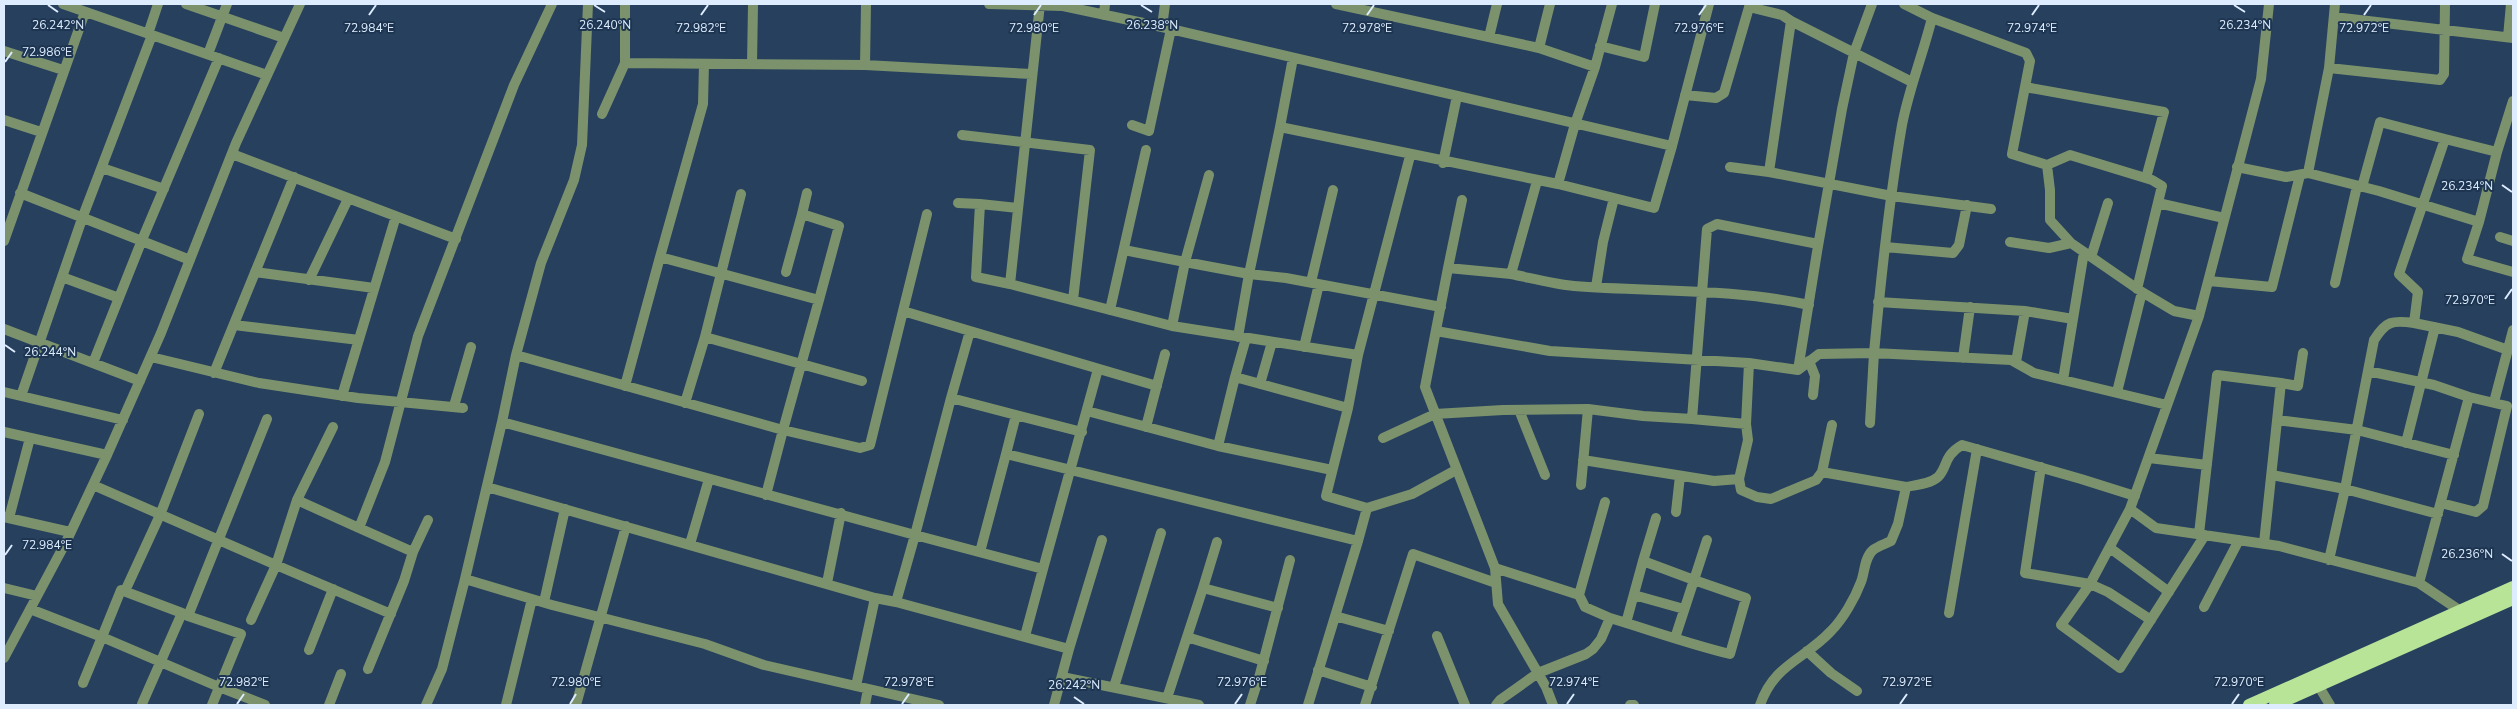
<svg xmlns="http://www.w3.org/2000/svg" width="2517" height="709" viewBox="0 0 2517 709" font-family="'Nunito Sans',sans-serif">
	<style>
		.lines { fill: none; stroke-linecap: round; stroke-linejoin: round }
		.street { stroke: #7c926d; stroke-width: 10 }
		.primary { stroke: #b7e497; stroke-width: 12 }
		.ticks { fill: none; stroke: #ddecfe; stroke-width: 2 }
		.ticks-label { font-size: 12px; text-anchor: middle; fill: #ddecfe; stroke: #1d3551; stroke-width: 4; stroke-linejoin: round; paint-order: stroke }
	</style>
	<rect width="100%" height="100%" fill="#27405d"/>
	<g class="lines">
		<path class="street" d="M63,4L267,75
			M186,4L284,38
			M989,4L1063,6L1162,27L1672,146L1709,4
			M1040,4L1010,284L1172,326L1185,262L1249,274L1280,127L1558,184L1575,124L1595,67L1539,48L1550,4
			M1336,4L1539,48
			M1904,4L1932,18L2026,53L2030,61L2012,154L2047,165L2050,190V220L2071,243L2142,292L2174,311L2199,316L2130,509L2156,528L2279,546L2419,583L2465,614
			M1749,7L1782,15L1791,21
			M1104,15L1105,4
			M2334,17L2513,38
			M1162,27L1165,4
			M148,34L158,4
			M1489,37L1497,4
			M2508,37L2511,4
			M1600,46L1644,57L1655,4
			M4,51L63,70
			M208,54L227,4
			M625,63L865,65L866,4
			M752,64L753,4
			M865,65L1032,74
			M1595,67L1612,4
			M2329,68L2440,80L2444,74L2445,4
			M1912,82L1791,21L1769,172L1892,196L1991,209
			M2025,87L2164,112L2146,178
			M1685,95L1716,98L1724,93L1750,4
			M602,114L625,63V4
			M4,120L41,132
			M1132,125L1149,131L1171,29
			M1280,127L1293,58
			M962,135L1090,150L1073,300
			M2445,139L2497,152L2479,222L2467,259L2513,272
			M2497,152L2513,101
			M232,154L456,239
			M1443,163L1457,96
			M2047,165L2070,155L2152,180L2162,186L2137,289
			M1730,167L1769,172
			M2237,167L2286,177L2308,173L2379,191L2479,222
			M102,168L164,189
			M2308,173L2329,68L2335,4
			M1537,181L1511,274L1448,268L1425,387L1495,568L1498,604L1546,687L1553,705
			M1558,184L1654,208L1672,146
			M2362,187L2380,122L2445,139L2399,274L2418,292L2414,323L2458,332L2508,350
			M20,193L190,260
			M958,203L980,204
			M2158,203L2224,218
			M802,214L807,193
			M2500,237L2513,241
			M4,241L85,12
			M2010,242L2049,248L2071,243
			M1885,247L1953,253L1959,245L1967,205
			M1124,250L1185,262L1209,175
			M2091,257L2108,203
			M1448,268L1462,200
			M255,272L374,288
			M786,272L802,214L839,226L819,300
			M1511,274C1531,278 1553,284 1574,286C1652,292 1732,288 1809,305
			M62,277L119,298
			M309,280L348,199
			M2209,281L2272,287L2300,175
			M1311,282L1333,190
			M2335,283L2357,186
			M1010,284L976,277L980,204L1018,208
			M1596,287L1603,242L1614,198
			M1878,302L2025,311L2073,319
			M1110,310L1146,150
			M903,311L927,214
			M2199,316L2261,79L2269,4
			M2414,323C2392,320 2386,321 2374,340L2345,489L2438,514
			M234,325L359,340
			M1172,326L1358,355L1410,156
			M4,329L140,381
			M970,331L1157,386
			M1436,331L1550,351L1749,363L1798,370L1817,252L1842,109L1854,53L1872,4
			M705,337L741,194
			M1238,337L1249,274L1286,278L1441,307
			M1246,338L1235,377L1348,408L1358,355
			M1304,347L1319,284
			M516,355L783,430L819,300L660,257L703,104L704,64
			M151,357L259,383L358,398L463,408
			M1963,358L1970,307
			M1809,361L1815,376L1813,395
			M2016,362L2025,311
			M93,363L142,240L219,58
			M1749,363L1746,424L1748,440L1739,479L1741,490L1757,497L1771,499L1816,480L1822,472
			M1798,370L1819,354L1874,353C1881,277 1889,200 1902,125C1909,89 1923,54 1932,18
			M2368,371L2434,385L2469,397L2419,583
			M214,373L294,177
			M2063,380L2084,252
			M1260,384L1272,342
			M625,386L660,257
			M4,392L21,396
			M2117,392L2142,292
			M342,396L396,216
			M2494,402L2513,330
			M685,403L705,337L862,381
			M454,406L471,347
			M1348,408L1326,496L1367,508L1412,494L1456,470
			M1588,409L1643,416L1692,419L1707,229L1717,224L1818,244
			M1519,410L1545,475
			M1087,411L1218,446L1235,377
			M1016,415L1082,432
			M1692,419L1746,424
			M123,420L21,396L83,216L152,35
			M2277,420L2357,430L2454,455
			M502,422L516,355L541,263L574,180L582,145L588,4
			M1870,423L1874,353L2011,360L2034,373L2167,405
			M1832,425L1822,472L1906,487
			M1146,427L1165,354
			M4,432L107,455
			M1383,438L1435,414L1503,410L1588,409L1581,485
			M2406,443L2435,327
			M1218,446L1332,470
			M1006,454L1016,415L951,398L915,535L1043,569L1098,369
			M2149,458L2207,465
			M1583,460L1714,481L1739,479
			M2041,467L2025,573L2090,584L2061,625L2120,668L2205,535
			M2272,475L2345,489L2329,560
			M93,485L276,565L297,500L333,427
			M487,487L875,598
			M766,495L783,430L860,448L870,445L903,311L970,331L951,398
			M297,500L359,528L385,462L418,336L514,85L552,4
			M2441,503L2476,512L2483,506L2507,406L2469,397
			M2130,509L2090,584L2108,592L2151,620
			M1676,512L1680,476
			M4,517L70,532
			M9,518L30,438
			M359,528L413,552L428,520
			M2199,534L2217,375L2281,383
			M1217,542L1203,588L1278,608
			M2264,543L2281,383L2298,386L2303,353
			M690,544L709,479
			M2110,548L2169,592
			M980,552L1006,454L1358,541L1367,508
			M1643,561L1656,518
			M1495,568L1579,595L1605,502
			M827,583L841,513
			M4,588L37,596
			M125,591L160,515L199,414
			M1634,595L1684,609
			M544,602L565,509
			M896,602L1069,649L1054,705
			M2204,607L2239,540
			M30,609L102,637L83,683
			M182,613L188,616L267,419
			M1949,613L1977,449
			M188,616L241,634L212,705
			M1335,616L1389,631
			M1610,618C1650,630 1689,644 1730,654L1746,598L1694,580L1675,638
			M251,620L276,565L391,614
			M1626,623L1643,561L1694,580L1707,540
			M1025,636L1043,569
			M1437,636L1465,705
			M1187,637L1264,661
			M1069,649L1102,540
			M309,650L333,589
			M1807,651L1831,673L1857,691
			M4,658L67,540L107,455L161,333L236,143L300,4
			M368,669L404,581L413,552
			M1318,670L1372,687
			M1062,677L1199,705
			M2318,685L2330,705
			M856,686L875,598L896,602L915,535L502,422L465,579L552,605L705,644L764,665L939,705
			M1114,687L1161,533
			M1167,698L1203,588
			M142,704L182,613L121,590L102,637L219,687L222,688L265,705
			M329,705L341,674
			M426,705L442,669L465,579
			M506,705L532,599
			M576,705L626,526
			M865,705L868,689
			M1250,705L1260,674L1290,560
			M1308,705L1358,541
			M1365,705L1413,554L1496,583
			M1496,705L1500,700L1538,673L1586,654L1593,649L1601,639L1610,618L1585,607L1579,595
			M1630,705H1634
			M1760,705C1774,664 1804,660 1831,631C1843,619 1855,598 1861,582C1865,572 1864,558 1873,550C1878,546 1885,544 1891,541L1898,524L1906,487C1916,485 1930,484 1938,477C1948,467 1943,456 1962,445L2081,479L2135,496"/>
		<path class="primary" d="M2249,705L2513,587
			M2275,705L2513,599"/>
	</g>
	<path class="ticks" d="M48,5L58,12M594,5L605,12M1141,5L1152,12M2234,5L2245,12M369,15L376,5M701,15L708,5M1034,15L1041,5M1367,15L1374,5M1699,15L1706,5M2032,15L2039,5M2364,15L2371,5M5,62L12,52M2502,185L2512,192M2505,299L2512,289M5,345L15,352M2502,554L2512,561M5,555L12,545M1074,697L1084,704M237,704L244,694M570,704L576,694M902,704L909,694M1235,704L1242,694M1567,704L1574,694M1900,704L1907,694M2232,704L2239,694"/>
	<g class="ticks-label">
		<text x="58" y="29">26.242°N</text>
		<text x="1152" y="29">26.238°N</text>
		<text x="2245" y="29">26.234°N</text>
		<text x="605" y="29">26.240°N</text>
		<text x="369" y="32">72.984°E</text>
		<text x="701" y="32">72.982°E</text>
		<text x="1034" y="32">72.980°E</text>
		<text x="1367" y="32">72.978°E</text>
		<text x="1699" y="32">72.976°E</text>
		<text x="2032" y="32">72.974°E</text>
		<text x="2364" y="32">72.972°E</text>
		<text x="47" y="56">72.986°E</text>
		<text x="2467" y="190">26.234°N</text>
		<text x="2470" y="304">72.970°E</text>
		<text x="50" y="356">26.244°N</text>
		<text x="47" y="549">72.984°E</text>
		<text x="2467" y="558">26.236°N</text>
		<text x="244" y="686">72.982°E</text>
		<text x="576" y="686">72.980°E</text>
		<text x="909" y="686">72.978°E</text>
		<text x="1242" y="686">72.976°E</text>
		<text x="1574" y="686">72.974°E</text>
		<text x="1907" y="686">72.972°E</text>
		<text x="2239" y="686">72.970°E</text>
		<text x="1074" y="689">26.242°N</text>
	</g>
	<rect width="2517" height="709" fill="none" stroke="#ddecfe" stroke-width="10"/>
</svg>
